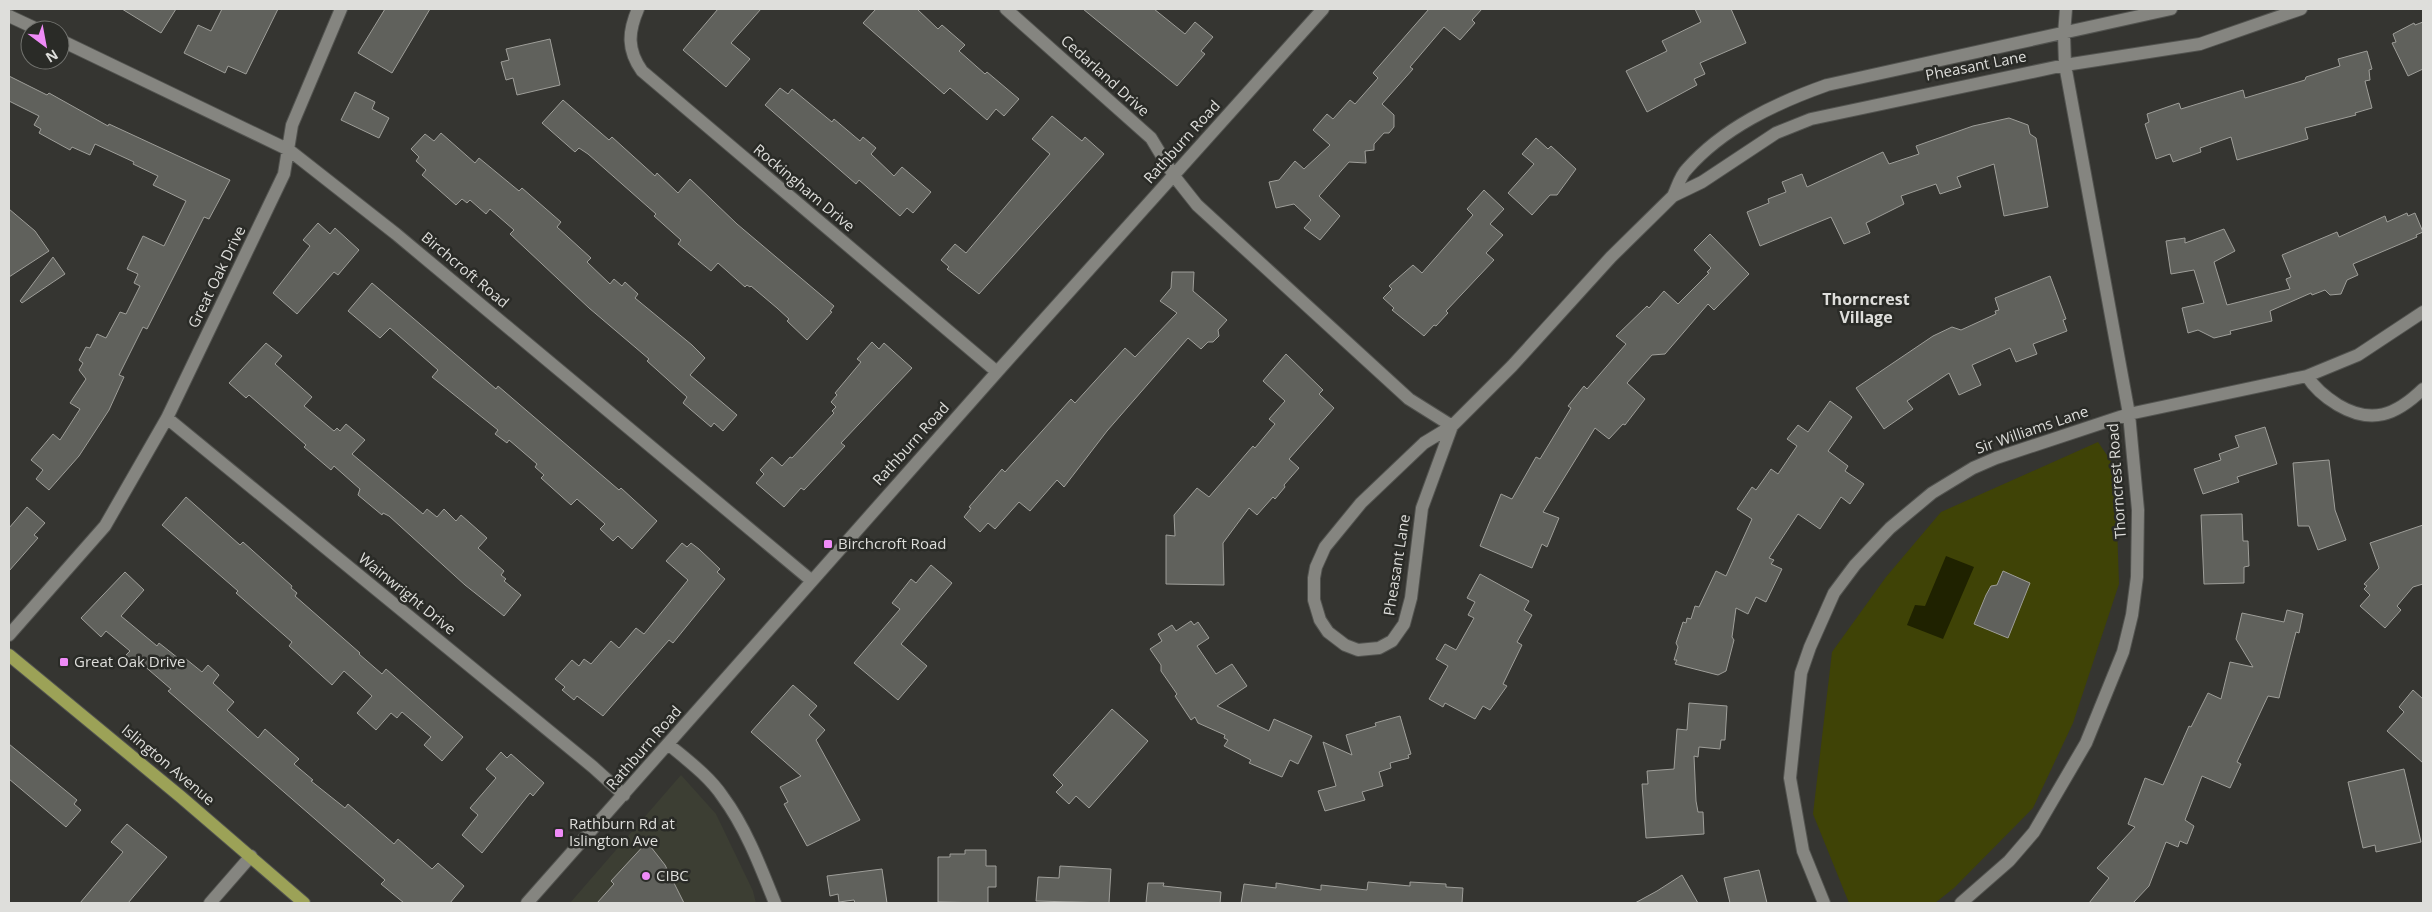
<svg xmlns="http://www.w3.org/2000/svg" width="2432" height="912" viewBox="0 0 2432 912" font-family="'Open Sans',sans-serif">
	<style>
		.built { fill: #3c3e33 }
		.green { fill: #3f4306 }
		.water { fill: #1f2200 }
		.building { fill: #60615c; stroke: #9e9e99 }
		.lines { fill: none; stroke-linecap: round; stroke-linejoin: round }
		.minor-casing { stroke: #52534f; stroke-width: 14 }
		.major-casing { stroke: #52534f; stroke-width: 14 }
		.minor { stroke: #858580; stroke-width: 12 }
		.major { stroke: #9ca257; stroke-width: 12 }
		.poi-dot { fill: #ef8bf7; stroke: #2a2b27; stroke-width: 2 }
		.labels { text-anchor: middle; stroke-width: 5; stroke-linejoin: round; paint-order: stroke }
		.street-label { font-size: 15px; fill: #dededb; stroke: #2a2b27 }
		.poi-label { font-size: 15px; fill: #dededb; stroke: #2a2b27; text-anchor: start }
		.neighbourhood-label { font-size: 16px; font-weight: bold; fill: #dededb; stroke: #2a2b27 }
	</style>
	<rect width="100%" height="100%" fill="#353531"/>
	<path class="built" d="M681,775L716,814L753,891L756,903H570Z"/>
	<path class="green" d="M2098,442L2115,467L2119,584L2073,723L2033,808L1954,888L1935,903H1849L1813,814L1832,652L1886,577L1941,512Z"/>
	<path class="water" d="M1946,556L1974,567L1943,639L1907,625L1915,605L1925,606Z"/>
	<path class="building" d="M122,9H176L161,33Z
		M222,9H278L246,74L228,66L225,73L184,53L198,25L211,31Z
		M385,9H430L392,73L358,53Z
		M718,9H761L731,43L750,59L726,87L683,50Z
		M876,9H917L938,29L942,25L965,45L959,51L985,74L987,72L1019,99L1004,116L996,109L987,120L950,88L944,94L863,23Z
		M1083,9H1154L1185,34L1195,22L1213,37L1201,51L1205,54L1177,86Z
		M1429,9H1482L1472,20L1475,23L1460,40L1444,27L1410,67L1413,69L1382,104L1394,115V127L1389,133H1384L1374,144V150L1365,151L1366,163L1349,162L1319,196L1340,216L1320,240L1304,228L1311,220L1294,204L1276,208L1269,182L1279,180L1295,161L1304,169L1330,145L1313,130L1327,114L1333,119L1350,100L1355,104L1378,78L1373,73Z
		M1695,9H1731L1746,43L1700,63L1705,74L1694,79L1697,85L1647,112L1626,71L1667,51L1662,41L1701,22Z
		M2423,22V69L2408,76L2392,43L2396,42L2393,34L2414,23L2415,25Z
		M550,39L560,85L517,95L513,78L506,80L501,62L509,60L506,49Z
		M2367,51L2372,69L2369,70L2370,80L2365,81L2372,108L2355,113L2356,115L2305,128L2308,139L2237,160L2231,137L2200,148L2201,152L2173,162L2170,154L2156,159L2145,124L2149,122L2147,114L2179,103L2181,109L2243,90L2245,98L2305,80L2306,77L2340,66L2338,59Z
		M9,76L47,95L49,93L108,126L109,124L230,180L209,219L204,217L147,329L143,327L119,375L124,377L109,410L79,456L49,490L36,479L43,470L31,460L53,434L60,440L80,409L70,403L86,379L79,370L83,363L79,360L86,347L90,348L97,334L106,338L120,312L126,314L140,286L134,283L138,274L127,269L143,236L164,246L186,201L153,185L158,176L133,164L134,162L95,144L90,155L72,147L70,150L39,133L41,129L34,125L39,116L9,101Z
		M780,88L788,94L792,89L832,122L834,119L860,141L863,137L876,148L871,154L894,176L902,167L931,192L913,213L907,208L900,216L859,180L856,184L765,105Z
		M355,92L375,102L372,109L389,118L379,138L341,120Z
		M563,100L609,140L612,137L655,176L657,173L678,193L690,179L737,224L834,306L830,311L832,312L807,340L787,321L789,319L777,308L751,286L750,287L747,285L745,287L718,263L711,271L678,244L681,240L654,216L656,214L588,154L579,148L575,152L542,123Z
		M1052,116L1082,141L1085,137L1104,154L979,294L947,269L949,267L941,260L955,244L966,253L1050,154L1032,139Z
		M2009,118L2028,125L2030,134L2036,138L2048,207L2004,216L1994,164L1957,177L1961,187L1940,194L1936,184L1901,196L1904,204L1866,223L1870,233L1844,244L1831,217L1760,246L1747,212L1769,203L1768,199L1786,192L1782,182L1802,174L1807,187L1883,152L1889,164L1919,154L1916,146L1973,126Z
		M441,133L475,163L479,158L519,191L522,188L561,222L557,227L591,258L587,262L610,284L614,279L622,286L625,282L638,294L635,298L692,345L705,358L690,375L737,415L723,431L714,423L711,427L683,403L687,397L647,361L649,359L589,308L510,234L514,230L490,209L486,214L470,200L467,203L462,199L456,205L422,175L426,170L416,161L419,157L411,149L425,134L434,141Z
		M1536,138L1548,149L1551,146L1576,169L1557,195H1550L1532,215L1508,193L1534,164L1522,154Z
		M1484,190L1504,209L1490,224L1503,235L1486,253L1494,260L1446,311L1448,313L1436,326L1434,325L1424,336L1392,310L1394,308L1383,298L1392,289L1389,286L1413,265L1422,273L1473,215L1467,209Z
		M9,209L35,231L49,251L9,277Z
		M2407,213L2408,216L2415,213L2423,232L2416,235L2417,237L2353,264L2358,275L2347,280L2341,294L2330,295L2325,290L2312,295L2311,293L2270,311L2272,321L2230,331L2231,334L2214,338L2198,330L2188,333L2182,308L2204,303L2194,270L2171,274L2166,241L2185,238V243L2224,229L2235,251L2214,262L2227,305L2290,289L2286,279L2291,277L2282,255L2337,232L2339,237L2385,216L2387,222Z
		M318,223L330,234L335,228L359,250L338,275L334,272L297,314L273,293L310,246L303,240Z
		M1710,234L1749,274L1714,310L1708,304L1665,354L1652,355L1627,383L1645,399L1625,425L1623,424L1609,439L1595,428L1543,512L1559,518L1547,547L1542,544L1532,568L1480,546L1501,494L1512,499L1536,457L1540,459L1571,408L1568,406L1584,386L1587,389L1626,344L1616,336L1647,306L1649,308L1664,291L1678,304L1709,273L1707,272L1711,268L1694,250Z
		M53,257L65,274L22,303L20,301Z
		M1172,272H1194L1193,291L1227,320L1218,330L1219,336L1213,342H1208L1201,349L1188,338L1107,431L1064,487L1057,480L1030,511L1019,502L995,529L988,523L980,532L964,517L971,508L969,507L1002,469L1005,472L1071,399L1075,403L1125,348L1135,357L1177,313L1160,301L1171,288Z
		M2050,276L2066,319L2063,320L2067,331L2033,344L2037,354L2016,362L2010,348L1972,365L1981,385L1959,395L1949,373L1907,401L1913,409L1884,429L1856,388L1933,336L1952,327L1961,330L1996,314L1995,311L1999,310L1995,298Z
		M372,283L496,389L498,386L619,490L621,488L657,521L632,549L618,536L613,541L600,529L605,524L577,499L571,505L541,478L544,475L535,467L537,464L509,440L507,443L495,434L498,430L432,377L438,370L390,328L380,338L348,311Z
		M872,342L879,349L884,343L912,368L841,443L845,446L819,474L804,490L801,488L784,507L756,483L764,474L760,470L772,457L782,466L790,457L792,458L834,413L832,411L836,407L831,402L837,395L835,393L861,362L857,359Z
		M266,343L282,356L275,364L312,397L304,406L334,431L337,428L340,431L346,424L365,440L352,454L423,514L427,509L437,517L444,509L456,521L461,515L487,538L478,548L504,571L501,575L506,579L504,581L521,595L504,616L465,585L389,516L383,513L382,515L358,495L360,489L334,466L331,470L304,447L306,445L249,395L246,398L229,383Z
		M1286,354L1323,390L1319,394L1334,408L1289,459L1299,468L1284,485L1285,487L1275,499L1273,497L1257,515L1249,508L1223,543L1224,585L1166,584V535L1175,536L1174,515L1197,488L1209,497L1253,446L1255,448L1275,424L1269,419L1285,401L1263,381Z
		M1830,401L1852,417L1828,451L1848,466L1845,471L1864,484L1850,504L1841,497L1820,529L1798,514L1769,558L1774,560L1771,564L1782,569L1766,602L1756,597L1748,614L1736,608L1732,637L1734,640L1726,671L1718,675L1675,664L1677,660H1674L1678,647L1676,643L1683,622L1686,623L1687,618L1691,619L1695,606L1699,607L1716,571L1726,576L1752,519L1737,509L1752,487L1756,490L1771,469L1778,474L1797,446L1787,439L1798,425L1808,432Z
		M2265,427L2277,464L2237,477L2239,482L2203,494L2194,469L2221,460L2219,454L2239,447L2235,436Z
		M2329,460L2335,510L2346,540L2318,550L2309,526H2298L2293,463Z
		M186,497L240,545L243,542L292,586L291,588L297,593L295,596L360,653L359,654L382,674L386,669L463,737L442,761L424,745L431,737L402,712L397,718L391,713L376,730L357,713L372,696L344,671L332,685L289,646L292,642L236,593L238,591L162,525Z
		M27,507L45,523L34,535L38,538L9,571V528Z
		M2242,514L2243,541H2248L2249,566L2244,567V583L2204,584L2201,515Z
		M2423,525V584L2413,587L2397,606L2401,610L2385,628L2360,606L2370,595L2364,589L2367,586L2364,584L2379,568L2370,543Z
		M682,543L687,547L691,543L699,549L720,569L717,572L725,579L673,643L669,640L603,716L577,696L574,700L562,690L565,687L555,679L572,660L579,666L584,659L591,664L611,641L619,648L636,628L644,634L688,580L666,561Z
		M931,565L952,583L901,644L927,666L898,700L854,663L900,609L892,603L911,579L916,583Z
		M2003,571L2030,583L2008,638L1974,624L1986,595L1991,586L1997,585Z
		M125,572L144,590L121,616L157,646L159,643L183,662L186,659L202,672L208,665L219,675L213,683L234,702L227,710L258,738L265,729L299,759L294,764L313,780L311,781L345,808L348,804L394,844L398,839L432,869L438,863L464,886L450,903H404L381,884L385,880L168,691L171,689L142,664L140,667L126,655L130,651L106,631L101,637L81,618Z
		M1480,574L1529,601L1524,610L1532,615L1517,642L1522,645L1503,684L1507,686L1490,710L1483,706L1475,719L1445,703L1443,707L1429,699L1448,666L1436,659L1445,644L1456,650L1474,618L1468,615L1475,602L1467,598Z
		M2287,610L2303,614L2299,633L2296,632L2279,698L2268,696L2237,762L2241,764L2230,788L2202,776L2185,820L2194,826L2187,844L2180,841L2178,847L2166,842L2149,886L2133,903H2089L2109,878L2097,868L2135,827L2128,824L2145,778L2163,785L2189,726L2191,727L2208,693L2221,699L2230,662L2253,667L2236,639L2242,613L2284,622Z
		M1191,621L1194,625L1198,622L1209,638L1197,646L1216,674L1232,664L1247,686L1217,706L1269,731L1274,719L1312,736L1298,764L1290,760L1282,777L1249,763L1251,760L1224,746L1228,740L1224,738L1225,735L1198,723L1195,717L1191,720L1175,696L1177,694L1161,671V665L1150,649L1162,641L1158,634L1172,625L1176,631Z
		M793,685L817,706L809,715L825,730L816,740L860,820L807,846L784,804L788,802L780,787L801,776L751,732Z
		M2413,690L2423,699V763L2387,731L2404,712L2399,707Z
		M1689,703L1727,706L1725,740H1721L1720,749L1699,747L1698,757L1694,756L1696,801L1698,812H1703L1704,834L1646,838L1642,784H1648L1647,771L1674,769L1677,729L1687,730Z
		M1112,709L1148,741L1089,808L1076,796L1069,804L1056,792L1063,785L1053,775Z
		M1400,716L1411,754L1408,755L1409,758L1390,763L1391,768L1379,772L1383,786L1362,792L1365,800L1325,811L1318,791L1336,786L1323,742L1352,755L1346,735L1376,726L1375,723Z
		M9,744L77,800L74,804L81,810L66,827L9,779Z
		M501,752L507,758L511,754L544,783L533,796L530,793L482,853L462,835L478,815L470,808L496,778L486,769Z
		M2404,769L2421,842L2376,852L2375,845L2363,848L2348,782Z
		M127,824L167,857L128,903H80L123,852L111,842Z
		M647,842L665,865L684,903H597L614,884L611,881Z
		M965,850H986V866H996V887H988V903L938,902V857H950V854H965Z
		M1060,866L1111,869L1109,903L1036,901L1038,877L1059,878Z
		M882,869L887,903H855L854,900L839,902L838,894L830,896L827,876Z
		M1759,870L1767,903H1730L1724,878Z
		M1682,875L1698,903H1635L1657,891Z
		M1368,882L1410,886V882L1446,884V887L1463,888L1462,903H1241L1244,884L1276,888V883L1321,890V885L1367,890Z
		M1148,883H1164L1163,886L1221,892L1220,903H1146Z"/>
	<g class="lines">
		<g class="minor-casing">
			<path id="minor" d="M638,9C628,32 627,50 642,71L997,372
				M1006,9L1151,138L1174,176L1197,205L1409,399L1452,426L1422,508L1411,598L1404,624L1392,641L1379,648L1358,650L1345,645L1328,632L1320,620L1314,600V578L1316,567L1325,547L1361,503L1424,443L1452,426L1512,366L1611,257L1673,196L1702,182L1776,133L1811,119L2065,65L2200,44L2301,9
				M9,16L39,30
				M60,40L289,150L396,234L812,581
				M1673,196C1677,188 1680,176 1687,169C1723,128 1776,103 1827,85L2171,9
				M2307,376C2315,389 2325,397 2338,405C2372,425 2396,415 2423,389
				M167,418L593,767L624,795
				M9,635L105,526L167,418L284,174L292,125L341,9
				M668,744C687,760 709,776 723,797C746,828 761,868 775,903
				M210,903L251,856
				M527,903L997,372L1323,9
				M1824,903L1803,851L1790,778L1801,673L1810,647L1834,593L1855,565L1890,528L1932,493L1973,468L1996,458L2129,414L2307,376L2358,355L2423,312
				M1961,903L2009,861L2034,832L2086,743L2123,652L2132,615L2137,577L2138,510L2129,414L2065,65L2064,34L2066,9"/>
		</g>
		<g class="major-casing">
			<path id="major" d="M9,655L181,797L304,903"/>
		</g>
		<use href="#minor" class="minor"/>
		<use href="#major" class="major"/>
	</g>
	<g class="poi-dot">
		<rect x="823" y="539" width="10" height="10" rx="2.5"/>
		<rect x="59" y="657" width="10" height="10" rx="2.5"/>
		<rect x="554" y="828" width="10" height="10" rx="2.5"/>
		<circle cx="646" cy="876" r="5"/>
	</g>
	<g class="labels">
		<g class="street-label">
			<text transform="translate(1976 66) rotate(-11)" y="5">Pheasant Lane</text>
			<text transform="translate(1105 76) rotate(42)" y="5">Cedarland Drive</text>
			<text transform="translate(1182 142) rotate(-48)" y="5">Rathburn Road</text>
			<text transform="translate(804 188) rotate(40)" y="5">Rockingham Drive</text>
			<text transform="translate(465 270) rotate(40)" y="5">Birchcroft Road</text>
			<text transform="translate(217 277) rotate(-64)" y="5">Great Oak Drive</text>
			<text transform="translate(2032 430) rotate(-19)" y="5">Sir Williams Lane</text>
			<text transform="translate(911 444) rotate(-48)" y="5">Rathburn Road</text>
			<text transform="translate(2117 481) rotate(-94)" y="5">Thorncrest Road</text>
			<text transform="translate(1397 565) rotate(-81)" y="5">Pheasant Lane</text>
			<text transform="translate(407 594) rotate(39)" y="5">Wainwright Drive</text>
			<text transform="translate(644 748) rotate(-49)" y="5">Rathburn Road</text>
			<text transform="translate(168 765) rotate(40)" y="5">Islington Avenue</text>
		</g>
		<g class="poi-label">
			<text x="838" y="549">Birchcroft Road</text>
			<text x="74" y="667">Great Oak Drive</text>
			<text x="569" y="829">Rathburn Rd at<tspan x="569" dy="17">Islington Ave</tspan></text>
			<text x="656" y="881">CIBC</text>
		</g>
		<g class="neighbourhood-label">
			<text x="1866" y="305">Thorncrest<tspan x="1866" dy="18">Village</tspan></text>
		</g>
	</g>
	<rect width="2432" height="912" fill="none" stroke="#dededb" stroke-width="20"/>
	<g transform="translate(45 45) rotate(148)"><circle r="24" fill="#2a2b27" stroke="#72736f"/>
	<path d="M0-4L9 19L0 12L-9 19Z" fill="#ef8bf7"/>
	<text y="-8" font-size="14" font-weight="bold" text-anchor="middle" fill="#dededb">N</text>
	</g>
</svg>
